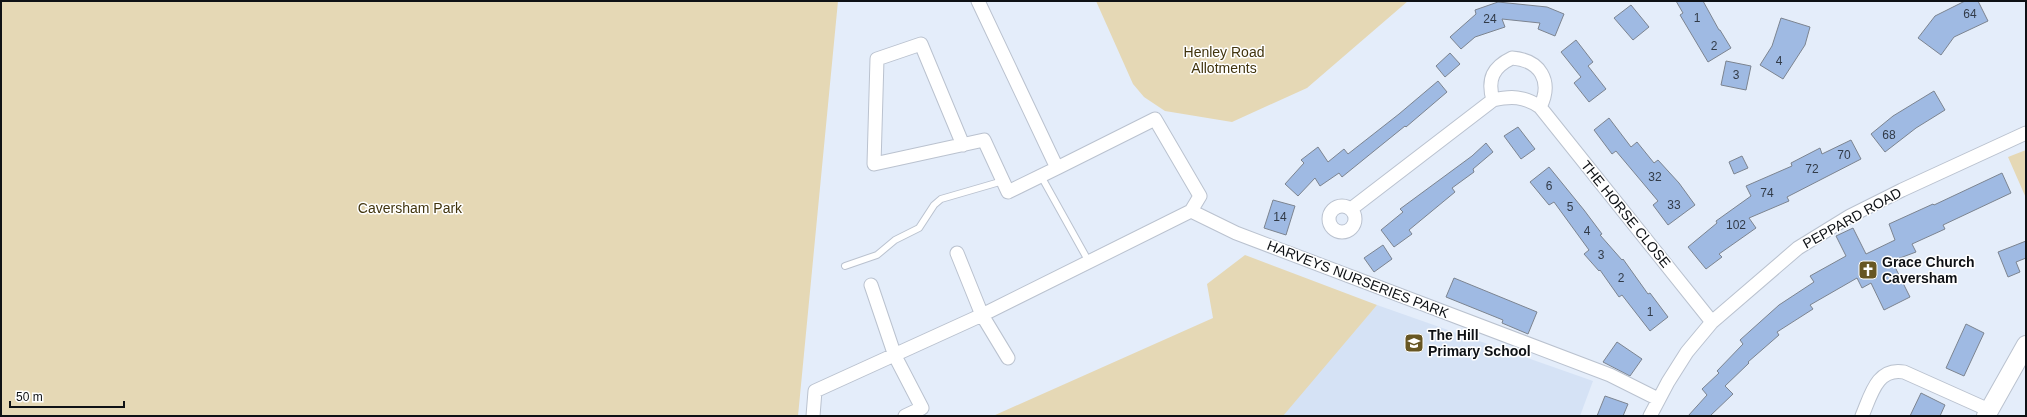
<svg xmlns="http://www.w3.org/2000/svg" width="2027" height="417" viewBox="0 0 2027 417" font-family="Arial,sans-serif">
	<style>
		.built { fill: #d5e2f5 }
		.green { fill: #e5d8b5 }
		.building { fill: #9fbae3; stroke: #7c8490 }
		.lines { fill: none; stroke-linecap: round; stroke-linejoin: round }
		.service-casing { stroke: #bac2cf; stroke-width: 8 }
		.minor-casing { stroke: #bac2cf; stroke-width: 15 }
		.secondary-casing { stroke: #bac2cf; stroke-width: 20 }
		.service { stroke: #fff; stroke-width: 6 }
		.minor { stroke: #fff; stroke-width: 13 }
		.secondary { stroke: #fff; stroke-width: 18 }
		.labels { text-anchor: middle; stroke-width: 3; stroke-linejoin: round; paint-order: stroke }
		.number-label { font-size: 12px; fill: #323b48 }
		.park-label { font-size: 14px; fill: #41340d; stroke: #fff }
		.street-label { font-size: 14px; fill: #0e1115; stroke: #fff }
		.poi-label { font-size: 14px; font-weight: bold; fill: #0e1115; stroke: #fff; text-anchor: start }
	</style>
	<rect width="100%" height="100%" fill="#e4edfa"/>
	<path class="built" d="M1377,305L1593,381L1580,416H1280L1298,393Z"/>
	<path class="green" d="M1,1H838L798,416H1Z
		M1096,1H1408L1307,88L1232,122L1165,111L1144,97L1133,84Z
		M2026,150V198L2008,157Z
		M1245,255L1377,305L1283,416H993L1213,318L1207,284Z"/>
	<path class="building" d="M1676,1H1703L1719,30H1720L1731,48L1708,62L1680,15L1683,13Z
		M1965,1H1978L1988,21L1954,37L1941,55L1918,38L1935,16Z
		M1498,2L1547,7L1564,14L1555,36L1538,29L1540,23L1502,19L1505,27L1475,37L1461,49L1450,37L1476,14L1475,10Z
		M1631,5L1649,27L1633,40L1614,18Z
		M1781,18L1810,27L1805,45L1783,79L1760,65L1772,46Z
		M1576,40L1593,62L1588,66L1606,89L1589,102L1574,83L1581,77L1561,52Z
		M1450,53L1460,64L1445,77L1436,66Z
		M1726,61L1751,66L1746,90L1721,85Z
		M1438,81L1447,92L1406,127L1405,126L1379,147L1342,177L1339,173L1320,186L1315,178L1298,196L1285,184L1304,163L1301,160L1318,147L1328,162L1344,149L1348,154L1399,114Z
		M1934,91L1945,110L1916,128L1885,152L1871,134L1893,116Z
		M1609,118L1631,147L1637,142L1654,163L1658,160L1679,183L1695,205L1668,225L1653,205L1658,201L1616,151L1612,154L1594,130Z
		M1518,127L1535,149L1521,159L1504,136Z
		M1851,140L1861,159L1787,197L1789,201L1749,218L1756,228L1719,254L1722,257L1706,269L1688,247L1717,223L1716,221L1751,196L1746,186L1792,166L1791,163L1820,148L1822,154Z
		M1486,143L1493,152L1473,169L1474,172L1452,188L1455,192L1409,230L1412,234L1394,247L1381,230L1403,212L1400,209L1472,156Z
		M1742,156L1748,168L1734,174L1729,162Z
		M1549,167L1584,210L1602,234L1600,235L1622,260L1623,259L1648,294L1650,293L1668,317L1650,331L1622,295L1619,297L1600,270L1599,271L1584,254L1589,250L1554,202L1549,205L1530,182Z
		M2002,173L2011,193L1943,225L1945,229L1912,244L1916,252L1892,261L1910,297L1884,310L1871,283L1862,288L1857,278L1810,305L1813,309L1777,332L1779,335L1748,362L1749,363L1725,386L1733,394L1710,416H1688L1707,395L1702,389L1719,373L1717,371L1743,344L1740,340L1779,305L1814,282L1810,276L1846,256L1836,236L1853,228L1866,254L1895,240L1889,224L1933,204L1934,205Z
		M1273,200L1295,206L1286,235L1264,228Z
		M2026,241V258L2016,262L2020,272L2008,277L1998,252Z
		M1383,245L1392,259L1374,272L1364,258Z
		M1454,278L1537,312L1528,334L1502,323L1503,320L1446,297Z
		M1966,324L1984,333L1964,376L1946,368Z
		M1617,342L1642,359L1630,376L1603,362Z
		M1921,393L1945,405L1940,416H1910Z
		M1605,396L1628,404L1623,416H1597Z"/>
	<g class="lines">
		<g class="service-casing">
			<path id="service" d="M1041,176L1089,262
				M845,266L877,255L895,240L919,228L934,205L941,199L1003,181"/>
		</g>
		<g class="minor-casing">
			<path id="minor" d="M1512,58C1540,60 1553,81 1540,107C1524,96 1511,96 1493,100C1487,79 1493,67 1512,58Z
				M1540,107L1712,322
				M963,145L921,44L877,59L874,164L984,140L1008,192L1057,168
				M1329 219a13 13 0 1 1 26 0a13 13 0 1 1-26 0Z
				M1351,209L1493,100
				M1191,211L1236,233L1610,375L1658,399
				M957,253L982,315L1008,358
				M871,285L895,356L922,408L905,416
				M813,416L815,391L982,315L1191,211L1200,196L1155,119L1057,168L978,1
				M1650,416L1668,382L1687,352L1712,322L1798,248L1850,216L1902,190L2026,133
				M1862,416C1871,395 1877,367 1904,372L1989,410"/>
		</g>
		<g class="secondary-casing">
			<path id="secondary" d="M1986,416L2026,345"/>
		</g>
		<use href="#service" class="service"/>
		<use href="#minor" class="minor"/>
		<use href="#secondary" class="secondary"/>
	</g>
	<defs>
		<g id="church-square" transform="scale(1)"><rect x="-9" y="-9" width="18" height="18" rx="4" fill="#675623" stroke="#fff"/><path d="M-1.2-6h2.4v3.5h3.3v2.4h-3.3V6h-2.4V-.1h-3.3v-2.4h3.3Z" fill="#fff"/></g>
		<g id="school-square" transform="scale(1)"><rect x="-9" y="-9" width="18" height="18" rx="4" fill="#675623" stroke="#fff"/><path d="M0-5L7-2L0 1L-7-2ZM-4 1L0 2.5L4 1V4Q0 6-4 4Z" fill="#fff"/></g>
	</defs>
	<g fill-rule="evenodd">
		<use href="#church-square" x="1868" y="270"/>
		<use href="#school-square" x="1414" y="343"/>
	</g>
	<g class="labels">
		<g class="number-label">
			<text x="1970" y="18">64</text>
			<text x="1697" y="22">1</text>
			<text x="1490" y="23">24</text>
			<text x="1714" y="50">2</text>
			<text x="1779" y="65">4</text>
			<text x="1736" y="79">3</text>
			<text x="1889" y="139">68</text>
			<text x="1844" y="159">70</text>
			<text x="1812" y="173">72</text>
			<text x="1655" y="181">32</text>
			<text x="1549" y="190">6</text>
			<text x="1767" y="197">74</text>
			<text x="1674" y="209">33</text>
			<text x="1570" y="211">5</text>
			<text x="1280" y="221">14</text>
			<text x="1736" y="229">102</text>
			<text x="1587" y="235">4</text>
			<text x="1601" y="259">3</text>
			<text x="1621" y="282">2</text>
			<text x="1650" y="316">1</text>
		</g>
		<g class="park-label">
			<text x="1224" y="57">Henley Road<tspan x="1224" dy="16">Allotments</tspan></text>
			<text x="410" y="213">Caversham Park</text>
		</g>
		<g class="street-label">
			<text transform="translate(1626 214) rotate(51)" y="5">THE HORSE CLOSE</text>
			<text transform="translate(1852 218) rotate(-29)" y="5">PEPPARD ROAD</text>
			<text transform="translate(1358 279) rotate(21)" y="5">HARVEYS NURSERIES PARK</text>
		</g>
		<g class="poi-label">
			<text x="1882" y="267">Grace Church<tspan x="1882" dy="16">Caversham</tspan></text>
			<text x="1428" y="340">The Hill<tspan x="1428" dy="16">Primary School</tspan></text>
		</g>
	</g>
	<rect width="2027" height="417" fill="none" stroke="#0e1115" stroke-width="4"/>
	<path d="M10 401v6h114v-6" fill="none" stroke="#0e1115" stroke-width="2"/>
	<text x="16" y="401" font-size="12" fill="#0e1115" stroke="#ffffff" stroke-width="3" paint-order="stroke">50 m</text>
</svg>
